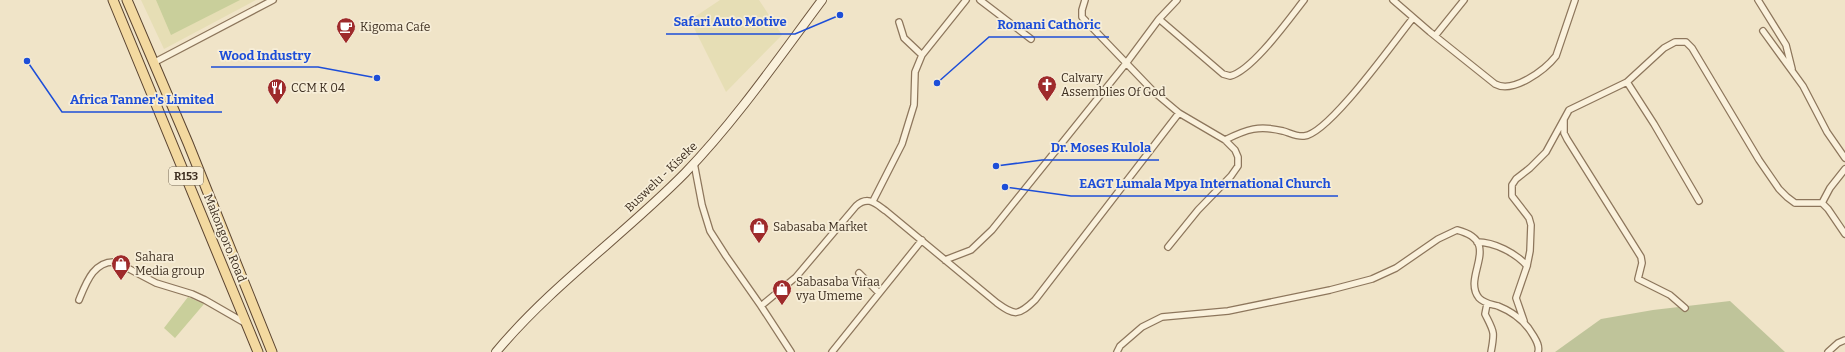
<svg xmlns="http://www.w3.org/2000/svg" width="1845" height="352" viewBox="0 0 1845 352" font-family="Bitter,serif">
	<style>
		.farmland { fill: #e6deb5 }
		.green { fill: #c9cf9b }
		.cemetery { fill: #bfc49a }
		.lines { fill: none; stroke-linecap: round; stroke-linejoin: round }
		.street-casing { stroke: #8d765c; stroke-width: 8 }
		.secondary-casing { stroke: #6f573f; stroke-width: 10 }
		.primary-casing { stroke: #5b4430; stroke-width: 11 }
		.street { stroke: #faf1dc; stroke-width: 5.5 }
		.secondary { stroke: #faf1dc; stroke-width: 8 }
		.primary { stroke: #f3d9a0; stroke-width: 9 }
		.labels { text-anchor: middle; stroke-width: 3.5; stroke-linejoin: round; paint-order: stroke }
		.shield { fill: #f7eed8; stroke: #756857; stroke-width: 1 }
		.shield-label { font-size: 11px; font-weight: bold; fill: #3d2e20 }
		.poi-label { font-size: 12px; fill: #3d2e20; stroke: #f7eed8; text-anchor: start }
		.street-label { font-size: 12px; fill: #3d2e20; stroke: #f7eed8 }
		.leader { fill: none; stroke: #1d4ed8; stroke-width: 1.5 }
		.callout-dot { fill: #1d4ed8; stroke: #f7eed8; stroke-width: 1.5 }
		.callout-label { font-size: 13px; text-anchor: middle; font-weight: bold; fill: #1d4ed8; stroke: #f7eed8; stroke-width: 3.5; stroke-linejoin: round; paint-order: stroke }
	</style>
	<rect width="100%" height="100%" fill="#f0e4c8"/>
	<path class="farmland" d="M141,0H256L164,49Z
		M720,0H759L782,35L726,92L690,20Z"/>
	<path class="green" d="M156,0H240L171,35Z
		M188,297L204,304L175,338L164,328Z"/>
	<path class="cemetery" d="M1730,301L1785,352H1555L1601,319L1653,310Z"/>
	<g class="lines">
		<g class="street-casing">
			<path id="street" d="M980,0L1031,39
				M1085,0L1082,10V17L1154,92L1179,113L1225,140L1235,150L1238,157V166L1231,176L1198,210L1168,247
				M1393,0L1430,32L1495,84C1513,94 1545,70 1556,56L1575,0
				M1758,0L1786,45L1792,69
				M1159,19L1223,74L1230,76C1252,71 1289,19 1304,0
				M899,22L904,38L922,55
				M1763,31L1803,86L1827,132L1845,158
				M1435,36L1464,0
				M155,62L273,0
				M1627,82L1654,124L1699,201
				M1564,120V133L1567,139L1641,257L1642,263L1638,279L1670,295L1685,308
				M1225,140C1247,129 1259,125 1283,131C1290,133 1297,137 1304,136C1329,134 1395,40 1413,18
				M694,163L702,205L710,231L726,256L761,306L791,352
				M873,201L902,144L914,105L915,72L922,55L966,0
				M1822,203L1830,188L1845,169
				M1477,242C1494,242 1516,253 1527,266
				M945,260L971,250L992,230L1127,62L1159,19L1177,0
				M859,273L879,293
				M79,300C86,283 94,260 116,262L156,283L192,294L205,300L245,323
				M1487,304L1485,314C1494,332 1495,331 1491,352
				M761,306L796,277L856,206C868,195 876,204 886,211L997,303C1015,316 1018,316 1035,300L1179,113
				M1524,321L1516,298L1527,266L1530,251L1531,225L1529,218L1512,196V185L1516,179L1530,168L1546,152L1569,110L1627,82L1664,48L1675,42H1686L1692,48L1759,160L1779,189L1787,197L1795,203H1822L1828,209L1845,234
				M832,352L922,240
				M1117,352L1120,346L1142,327L1162,317L1228,311L1330,290L1372,279L1396,268L1438,239L1457,230C1504,242 1461,276 1479,298C1485,304 1491,304 1498,306C1513,312 1525,321 1533,335C1536,340 1540,346 1538,352
				M1828,352L1838,343L1845,340"/>
		</g>
		<g class="secondary-casing">
			<path id="secondary" d="M496,352C552,285 624,235 685,173C736,120 778,59 822,0"/>
		</g>
		<g class="primary-casing">
			<path id="primary" d="M113,0L258,352
				M127,0L188,143L272,352"/>
		</g>
		<use href="#street" class="street"/>
		<use href="#secondary" class="secondary"/>
		<use href="#primary" class="primary"/>
	</g>
	<defs>
		<g id="cafe-pin" transform="scale(1)"><path d="M0 17L-7.5 6A9.5 9.5 0 1 1 7.5 6Z" fill="#9e2a2b" stroke="#f7eed8"/><path d="M-5.5-4.5H6V0H3Q3 3.5 0 3.5H-2.5Q-5.5 3.5-5.5 0ZM3-3.2v2h1.7v-2ZM-6 4.5H4V6H-6Z" fill="#fff"/></g>
		<g id="church-pin" transform="scale(1)"><path d="M0 17L-7.5 6A9.5 9.5 0 1 1 7.5 6Z" fill="#9e2a2b" stroke="#f7eed8"/><path d="M-1.2-6h2.4v3.5h3.3v2.4h-3.3V6h-2.4V-.1h-3.3v-2.4h3.3Z" fill="#fff"/></g>
		<g id="restaurant-pin" transform="scale(1)"><path d="M0 17L-7.5 6A9.5 9.5 0 1 1 7.5 6Z" fill="#9e2a2b" stroke="#f7eed8"/><path d="M-5-6h1v4h1v-4h1v4h1v-4h1v5L-1.5 .5V6h-2V.5L-5-1ZM5-6V6H3V1.5H1.5Q1.5-4 5-6Z" fill="#fff"/></g>
		<g id="shop-pin" transform="scale(1)"><path d="M0 17L-7.5 6A9.5 9.5 0 1 1 7.5 6Z" fill="#9e2a2b" stroke="#f7eed8"/><path d="M-5-2.5h2.3a2.7 3.5 0 0 1 5.4 0H5L5.5 6h-11ZM-1.5-2.5h3a1.5 2.3 0 0 0-3 0Z" fill="#fff"/></g>
	</defs>
	<g fill-rule="evenodd">
		<use href="#cafe-pin" x="346" y="27"/>
		<use href="#church-pin" x="1047" y="85"/>
		<use href="#restaurant-pin" x="277" y="88"/>
		<use href="#shop-pin" x="759" y="227"/>
		<use href="#shop-pin" x="121" y="264"/>
		<use href="#shop-pin" x="782" y="289"/>
	</g>
	<g class="labels">
		<rect class="shield" x="169" y="167" width="34" height="18" rx="3"/>
		<g class="shield-label">
			<text x="186" y="180">R153</text>
		</g>
		<g class="poi-label">
			<text x="360" y="31">Kigoma Cafe</text>
			<text x="1061" y="82">Calvary<tspan x="1061" dy="14">Assemblies Of God</tspan></text>
			<text x="291" y="92">CCM K 04</text>
			<text x="773" y="231">Sabasaba Market</text>
			<text x="135" y="261">Sahara<tspan x="135" dy="14">Media group</tspan></text>
			<text x="796" y="286">Sabasaba Vifaa<tspan x="796" dy="14">vya Umeme</tspan></text>
		</g>
		<g class="street-label">
			<text transform="translate(661 177) rotate(-44)" y="4">Buswelu - Kiseke</text>
			<text transform="translate(225 238) rotate(68)" y="4">Makongoro Road</text>
		</g>
	</g>
	<path class="leader" d="M840 15L795 34H666M937 83L989 37H1109M377 78L318 67H211M27 61L62 112H222M996 166L1042 160H1159M1005 187L1071 196H1338"/>
	<g class="callout-dot">
		<circle cx="840" cy="15" r="4"/>
		<circle cx="937" cy="83" r="4"/>
		<circle cx="377" cy="78" r="4"/>
		<circle cx="27" cy="61" r="4"/>
		<circle cx="996" cy="166" r="4"/>
		<circle cx="1005" cy="187" r="4"/>
	</g>
	<g class="callout-label">
		<text x="730" y="26">Safari Auto Motive</text>
		<text x="1049" y="29">Romani Cathoric</text>
		<text x="265" y="60">Wood Industry</text>
		<text x="142" y="104">Africa Tanner's Limited</text>
		<text x="1101" y="152">Dr. Moses Kulola</text>
		<text x="1205" y="188">EAGT Lumala Mpya International Church</text>
	</g>
</svg>
